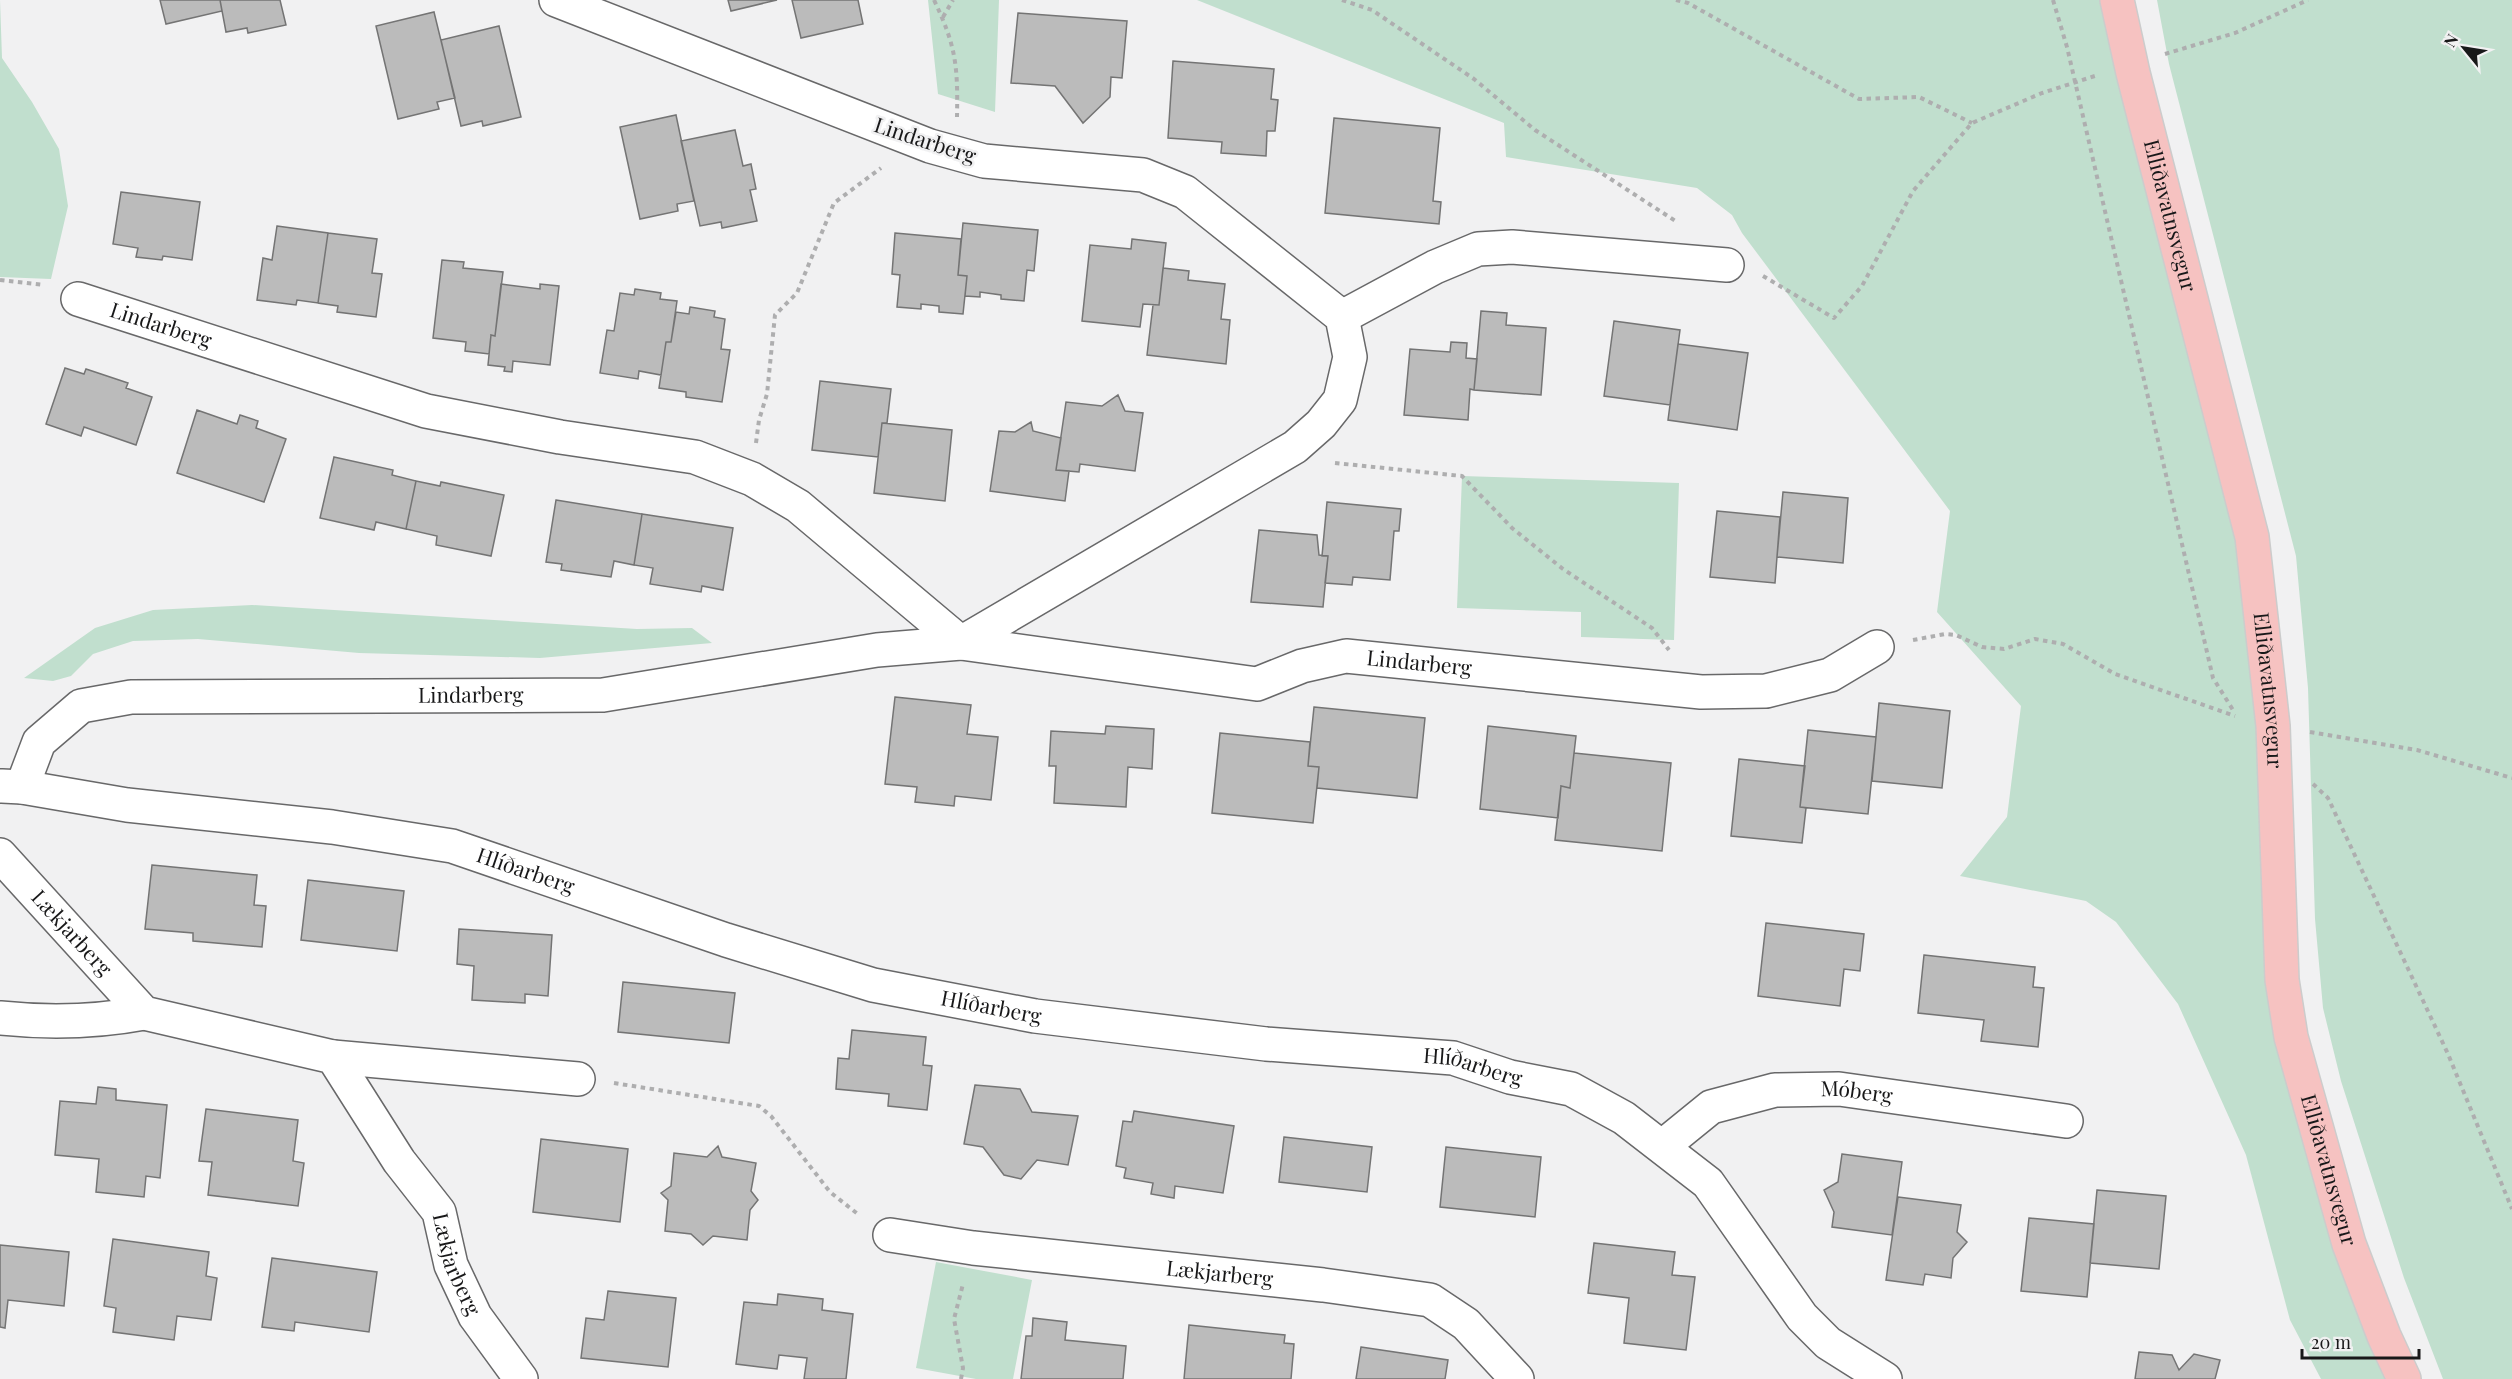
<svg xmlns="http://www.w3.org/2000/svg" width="2512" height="1379" viewBox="0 0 2512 1379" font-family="'Playfair Display',serif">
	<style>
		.green { fill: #c1dfce }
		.building { fill: #bbb; stroke: #747474; stroke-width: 1.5 }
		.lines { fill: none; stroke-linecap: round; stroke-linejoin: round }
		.minor-casing { stroke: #686869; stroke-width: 36 }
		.major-casing { stroke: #ccc; stroke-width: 36 }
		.path { stroke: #aeaeaf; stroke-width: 4; stroke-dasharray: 4.5 4.5; stroke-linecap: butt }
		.minor { stroke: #fff; stroke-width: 33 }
		.major { stroke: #f6c2c1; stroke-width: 33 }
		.labels { text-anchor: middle; stroke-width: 5; stroke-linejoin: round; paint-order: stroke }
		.street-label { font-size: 21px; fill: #181819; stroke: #f1f1f2 }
	</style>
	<rect width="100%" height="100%" fill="#f1f1f2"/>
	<path class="green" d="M0,0L2,58L32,102L59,149L68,206L51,279L0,277Z
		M928,0H999L995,112L938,94Z
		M1197,0H2118L2238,476L2280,1003L2407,1379H2321L2290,1320L2246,1155L2178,1004L2116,922L2086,901L1960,876L2007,817L2021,706L1937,612L1950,511L1742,233L1732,215L1697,188L1506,157L1504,123Z
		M2157,0H2512V1379H2443L2404,1278L2341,1081L2323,1008L2315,919L2308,688L2296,556L2169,64Z
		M1462,476L1679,483L1674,640L1581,637V612L1457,608Z
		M252,605L637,629L692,628L712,643L540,658L359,653L198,639L133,641L93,654L71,676L53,681L24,678L95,628L153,610Z
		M936,1262L1032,1280L1013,1379H976L916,1368Z"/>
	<path class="building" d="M160,0H220L222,11L166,24Z
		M220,0H280L286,25L248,33L247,28L226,32Z
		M728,0H777L731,11Z
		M792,0H858L863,24L801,38Z
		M434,12L455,98L437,102L439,109L398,119L376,26Z
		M1018,13L1127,21L1122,78L1111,77L1110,97L1083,123L1055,86L1011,83Z
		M499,26L521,117L483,126L482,121L461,126L441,40Z
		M1173,61L1274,69L1271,99L1278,100L1275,131H1267L1266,156L1221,153L1222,142L1168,138Z
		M676,115L694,201L677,204L678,211L640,219L620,127Z
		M1334,118L1440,128L1433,201L1441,202L1439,224L1325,213Z
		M735,130L743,166L751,164L756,189L750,190L757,221L722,228L721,222L700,226L681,141Z
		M121,192L200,202L192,260L163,256L162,260L136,257L138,248L113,244Z
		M963,223L1038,230L1034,271L1027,270L1024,301L1001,299V295L980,292V297L965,296L967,276L958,275Z
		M277,226L328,233L318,303L297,300L296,305L257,300L263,258L272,260Z
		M328,233L377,239L372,273L382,274L376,317L337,312L338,306L318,303Z
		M895,233L961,239L958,275L967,276L963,314L939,312V306L921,304V309L897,307L900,275L892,274Z
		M1132,239L1166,243L1159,305L1143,304L1140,327L1082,321L1090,245L1131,249Z
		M442,260L464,262L463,268L503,272L495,336L491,335L489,354L465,351L466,342L433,338Z
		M1163,268L1189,271L1188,280L1225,284L1221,319L1230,320L1226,364L1147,355L1153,305H1159Z
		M501,284L540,289V284L559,286L550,365L513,361L512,372L504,371L505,367L488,365L491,335L495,336Z
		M635,289L661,293L660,299L677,301L671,342H666L661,375L639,371L638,379L600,373L607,330L614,331L620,293L634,295Z
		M690,307L715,311L714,317L725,319L721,349L730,350L722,402L686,397V392L659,388L666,342H671L676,312L689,314Z
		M1481,311L1507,313L1506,325L1546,328L1541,395L1474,390Z
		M1614,321L1680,330L1670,405L1604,396Z
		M1451,342L1467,343L1466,358L1477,359L1474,390L1470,389L1468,420L1404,415L1410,349L1450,352Z
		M1678,344L1748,353L1737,430L1668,420Z
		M65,368L84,374L86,369L128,383L126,388L152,397L136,445L84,427L81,436L46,424Z
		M820,381L891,389L887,423H882L878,457L812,450Z
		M1118,395L1125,411L1143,413L1135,471L1080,464L1079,472L1056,470L1066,402L1102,406Z
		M197,410L237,424L240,415L258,421L256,428L286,439L264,502L177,473Z
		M1031,422L1033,431L1061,438L1056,470L1069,471L1065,501L990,491L999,431L1015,432Z
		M882,423L952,430L945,501L874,493Z
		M334,457L393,470L392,475L416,481L406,529L376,522L374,530L320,518Z
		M416,481L440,486L441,482L504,495L491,556L436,545L437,536L406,529Z
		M1783,492L1848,498L1843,563L1777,557Z
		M556,500L642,514L634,565L614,561L611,577L561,570L562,564L546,562Z
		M1327,502L1401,509L1399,531H1394L1390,580L1353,577L1352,585L1325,583L1328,556H1322Z
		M1717,511L1780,517L1775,583L1710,577Z
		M642,514L733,528L723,590L702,586L701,592L650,584L653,568L634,565Z
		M1259,530L1317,535L1319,555L1328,556L1323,607L1251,602Z
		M895,697L971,705L967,734L998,737L991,800L955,796L954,806L915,802L917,787L885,784Z
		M1879,703L1950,711L1942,788L1872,781Z
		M1314,707L1425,718L1417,798L1317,788L1319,767L1308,766Z
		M1106,726L1154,729L1152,769L1128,767L1126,807L1054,803L1056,766H1049L1051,731L1105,734Z
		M1488,726L1576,736L1570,788L1561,786L1558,818L1480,809Z
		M1808,730L1876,737L1868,814L1800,807Z
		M1220,733L1310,742L1308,766L1319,767L1313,823L1212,813Z
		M1574,753L1671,763L1662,851L1555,840L1561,786L1570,788Z
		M1739,759L1805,766L1800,807L1806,808L1802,843L1731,836Z
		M152,865L257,875L254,905L266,906L262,947L193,941V933L145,929Z
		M308,880L404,891L397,951L301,940Z
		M1766,923L1864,934L1860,971L1844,969L1840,1006L1758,996Z
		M459,929L552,935L548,996L525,994V1003L472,1000L474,966L457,964Z
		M1924,955L2035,967L2033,987L2044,988L2038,1047L1981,1041L1984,1020L1918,1013Z
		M623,982L735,993L729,1043L618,1032Z
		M852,1030L926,1037L923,1065L932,1066L927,1110L888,1106L889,1094L836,1089L838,1058L849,1059Z
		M975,1085L1020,1089L1032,1112L1078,1116L1068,1165L1037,1160L1021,1179L1004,1175L983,1147L964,1144Z
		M98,1087L116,1089V1100L167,1105L160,1178L146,1176L144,1197L96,1192L99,1159L55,1155L60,1101L96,1104Z
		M206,1109L298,1120L293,1161L304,1163L298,1206L208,1195L212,1162L199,1161Z
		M1134,1111L1234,1126L1223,1193L1175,1186L1174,1198L1151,1194L1153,1183L1124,1178L1126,1168L1116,1166L1123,1121L1132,1122Z
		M1284,1137L1372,1147L1367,1192L1279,1182Z
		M541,1139L628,1149L620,1222L533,1212Z
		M718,1146L722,1157L756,1163L751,1191L758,1200L750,1210L747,1240L713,1236L703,1245L691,1234L665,1231L668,1200L661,1193L671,1186L674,1153L707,1157Z
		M1446,1147L1541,1157L1535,1217L1440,1207Z
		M1842,1154L1902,1162L1892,1235L1832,1227L1834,1212L1824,1190L1838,1182Z
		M2097,1190L2166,1196L2159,1269L2090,1263Z
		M1898,1197L1961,1205L1957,1232L1967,1242L1953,1258L1951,1278L1925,1274L1923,1285L1886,1280Z
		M2029,1218L2094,1224L2087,1297L2021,1291Z
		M113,1239L209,1252L206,1276L217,1278L211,1320L177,1316L174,1340L113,1332L116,1308L104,1306Z
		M1594,1243L1675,1252L1672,1275L1695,1277L1686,1350L1624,1343L1629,1298L1588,1293Z
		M0,1245L69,1252L64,1306L8,1300L5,1328L0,1327Z
		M272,1258L377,1272L369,1332L295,1322L294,1331L262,1327Z
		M608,1291L676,1298L668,1367L581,1358L586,1318L604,1320Z
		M778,1294L823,1299L822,1310L853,1314L846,1379H804L807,1358L779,1355L777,1369L736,1364L744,1302L777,1305Z
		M1033,1318L1067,1322L1065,1340L1126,1346L1123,1379H1021L1026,1336H1032Z
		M1189,1325L1285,1335L1284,1343L1294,1344L1291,1379H1184Z
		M1361,1347L1448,1360L1445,1379H1356Z
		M2139,1352L2172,1355L2179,1370L2194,1354L2220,1360L2215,1379H2135Z"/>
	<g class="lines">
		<g class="minor-casing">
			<g id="minor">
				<path id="s1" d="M78,299L426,411L560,437L695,457L752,479L798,506L961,643L1257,684L1302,666L1346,656L1701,692L1766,691L1830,675L1877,647"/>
				<path d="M1342,317L1435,267L1478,249L1512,247L1727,265"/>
				<path id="s2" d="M2,786L22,787L127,805L332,827L452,846L726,940L873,985L1035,1016L1266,1044L1453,1058L1510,1077L1571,1089L1624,1118L1708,1183L1802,1317L1828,1343L1885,1379"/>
				<path id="s3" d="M22,787L39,742L81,706L131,697L603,695L877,650L961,643L1295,447L1321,424L1340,400L1350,357L1342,317L1185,192L1143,175L984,161L930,146L556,0"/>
				<path id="s4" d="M0,855L144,1013L333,1057L399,1161L439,1212L451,1265L475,1316L521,1379"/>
				<path d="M0,1018C48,1023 96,1022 144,1013"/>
				<path d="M333,1057L578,1079"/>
				<path id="s5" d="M1663,1146L1711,1107L1775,1090L1839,1089L2066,1121"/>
				<path id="s6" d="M890,1235L973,1248L1323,1285L1430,1300L1466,1324L1517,1379"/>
			</g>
		</g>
		<g class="major-casing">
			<g id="major">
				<path id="s7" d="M2117,0L2133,73L2252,537L2273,726L2282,980L2291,1037L2349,1244L2384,1336L2404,1379"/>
			</g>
		</g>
		<path class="path" d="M934,0C956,46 958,66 957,117
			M1342,0L1372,10L1474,79L1535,130L1677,222
			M1676,0L1688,3L1859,99L1919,97L1972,123
			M2053,0L2067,47L2213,678L2233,710
			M943,17L953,0
			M2165,54L2235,33L2308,0
			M1763,276L1834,318L1862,286L1913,191L1972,123L2042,93L2098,75
			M0,280L44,285
			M756,443L759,420L767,394L775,315L797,293L834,203L881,168
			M1335,463L1462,476L1512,528L1563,569L1652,628L1669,650
			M1913,640L1945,634L1956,635L1982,647L2004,649L2035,639L2063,644L2115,674L2235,716
			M2310,732L2417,750L2512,778
			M2313,784L2328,798L2448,1054L2512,1209
			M614,1083L759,1106L771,1116L830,1192L859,1215
			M961,1379L963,1368L954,1319L963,1284"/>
		<use href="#minor" class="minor"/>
		<use href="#major" class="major"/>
	</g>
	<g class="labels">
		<g class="street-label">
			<text transform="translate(925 141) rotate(18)" y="7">Lindarberg</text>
			<text dy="7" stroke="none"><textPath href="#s7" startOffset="222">Elliðavatnsvegur</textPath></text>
			<text dy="7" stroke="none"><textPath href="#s1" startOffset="87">Lindarberg</textPath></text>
			<text dy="7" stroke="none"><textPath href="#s1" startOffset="1432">Lindarberg</textPath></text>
			<text dy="7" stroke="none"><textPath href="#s7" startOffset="708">Elliðavatnsvegur</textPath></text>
			<text dy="7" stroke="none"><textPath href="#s3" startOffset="494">Lindarberg</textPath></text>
			<text dy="7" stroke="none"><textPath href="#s2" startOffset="532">Hlíðarberg</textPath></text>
			<text dy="7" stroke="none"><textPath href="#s4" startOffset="106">Lækjarberg</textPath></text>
			<text dy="7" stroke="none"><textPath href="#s2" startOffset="1018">Hlíðarberg</textPath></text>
			<text dy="7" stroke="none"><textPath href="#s2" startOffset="1504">Hlíðarberg</textPath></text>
			<text dy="7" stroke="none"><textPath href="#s5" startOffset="210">Móberg</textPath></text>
			<text dy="7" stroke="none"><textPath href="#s7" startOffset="1194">Elliðavatnsvegur</textPath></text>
			<text dy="7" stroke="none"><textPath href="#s4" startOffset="651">Lækjarberg</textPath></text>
			<text dy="7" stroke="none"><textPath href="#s6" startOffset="332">Lækjarberg</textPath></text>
		</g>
	</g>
	<g transform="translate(2464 48) rotate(300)" stroke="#f1f1f2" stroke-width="4.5" paint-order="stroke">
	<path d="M0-4.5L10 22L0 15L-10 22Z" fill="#181819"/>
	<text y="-9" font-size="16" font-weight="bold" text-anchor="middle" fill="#181819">N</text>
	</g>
	<path d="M2302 1349v9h117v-9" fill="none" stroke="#181819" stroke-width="3"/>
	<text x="2311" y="1349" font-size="18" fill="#181819" stroke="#f1f1f2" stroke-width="4.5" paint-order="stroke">20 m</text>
</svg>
